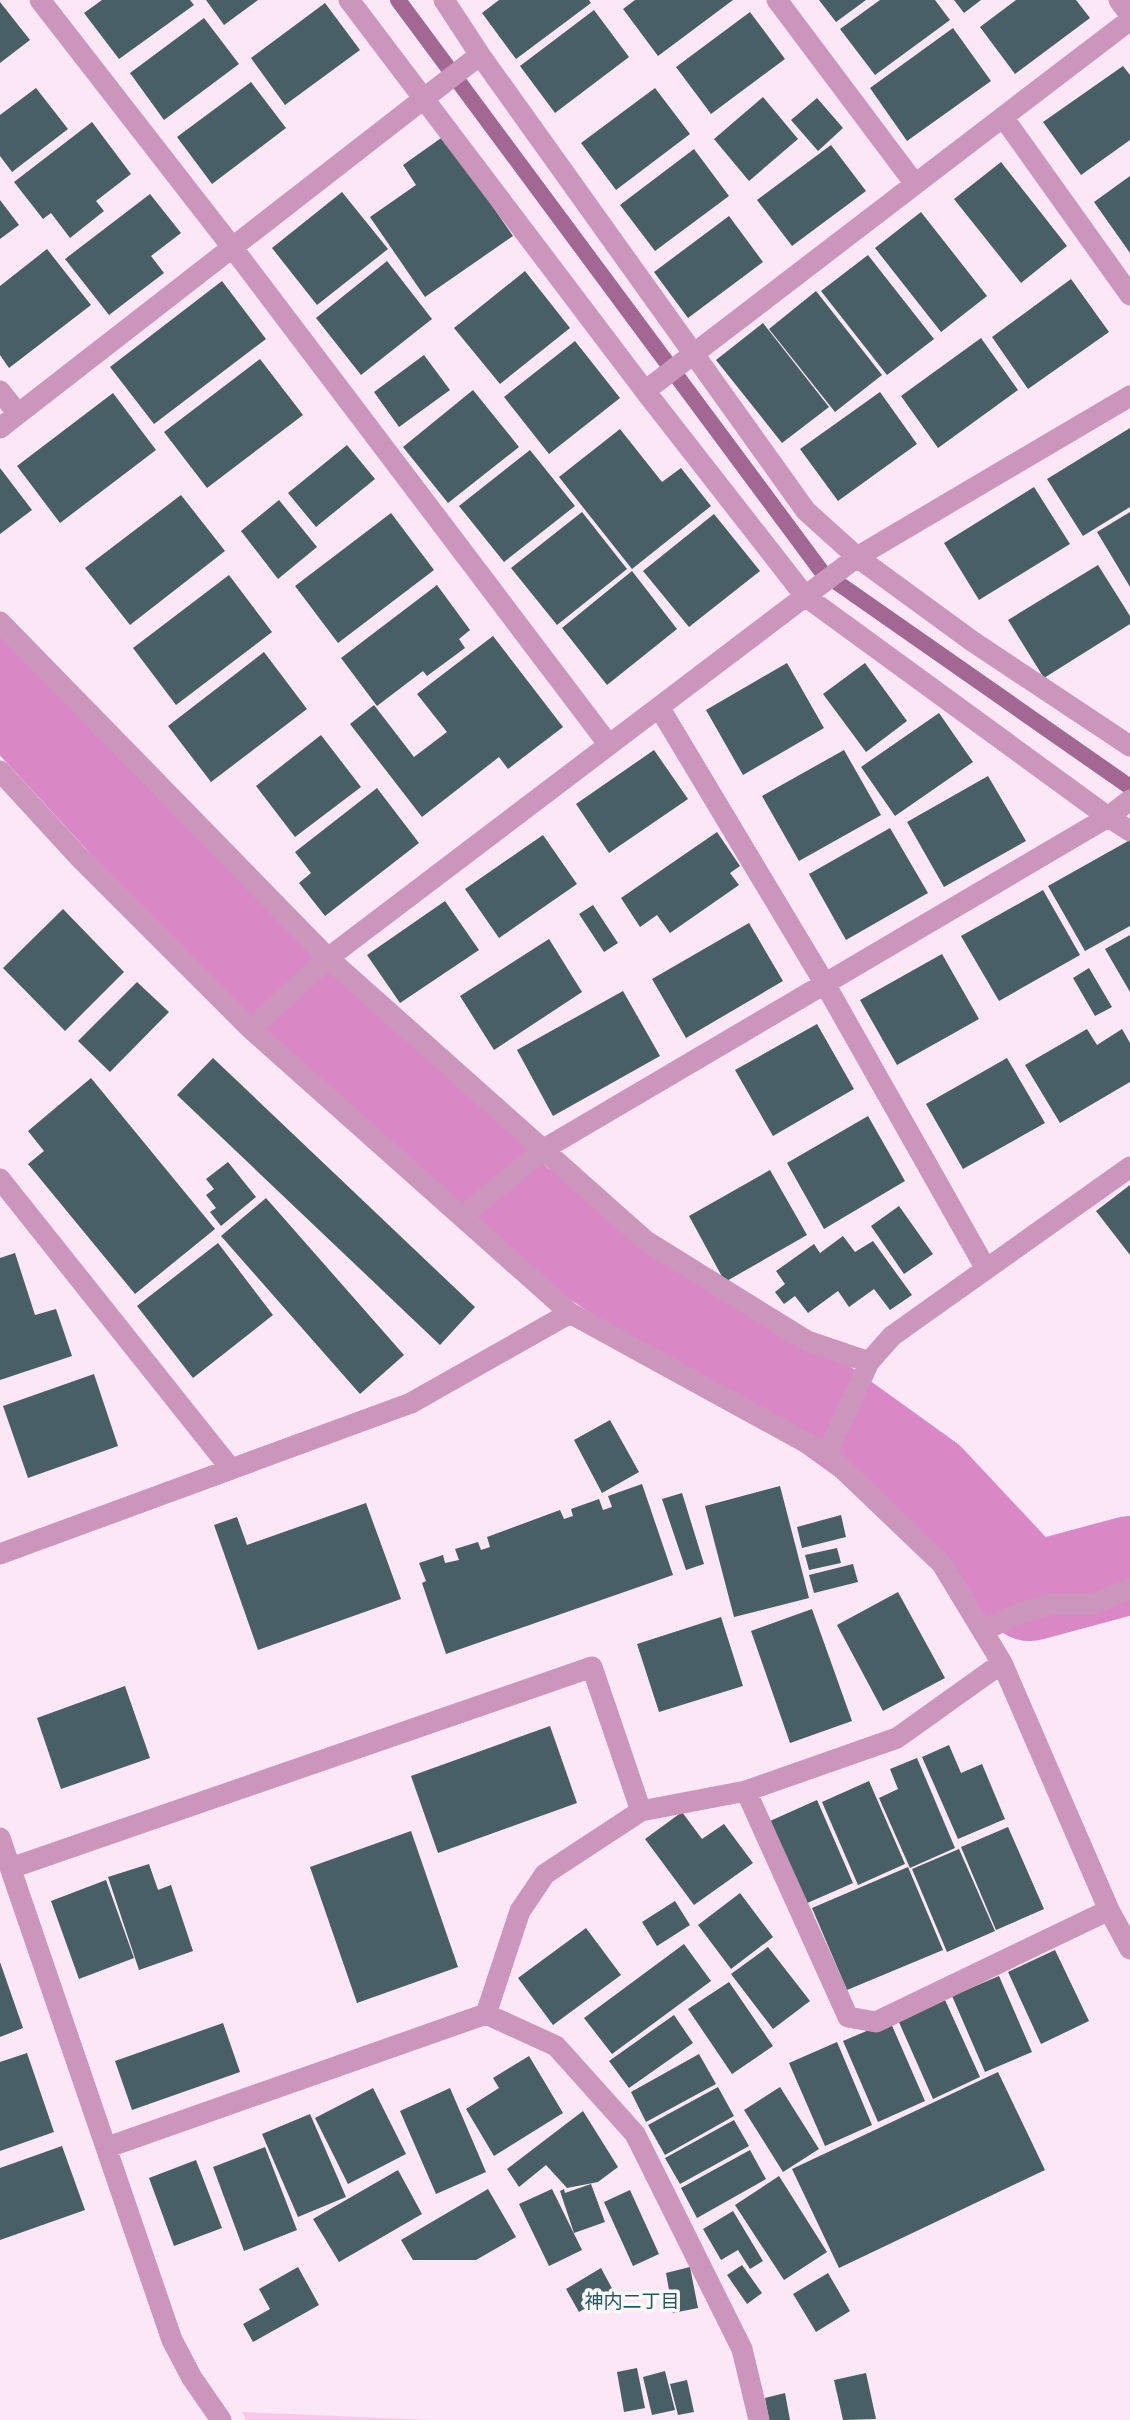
<svg xmlns="http://www.w3.org/2000/svg" width="1130" height="2420" viewBox="0 0 1130 2420" font-family="'Noto Sans','Noto Sans JP',sans-serif">
	<style>
		.green { fill: #fcc7ed }
		.lines { fill: none; stroke-linecap: round; stroke-linejoin: round }
		.stream { stroke: #a26793; stroke-width: 16 }
		.river { stroke: #da88c5; stroke-width: 98 }
		.building { fill: #485f65 }
		.minor { stroke: #cb95bc; stroke-width: 21 }
		.labels { text-anchor: middle; stroke-width: 7; stroke-linejoin: round; paint-order: stroke }
		.neighbourhood-label { font-size: 19px; fill: #215864; stroke: #fefafc }
	</style>
	<rect width="100%" height="100%" fill="#fbe7f5"/>
	<path class="green" d="M242,2412L430,2420H246Z"/>
	<g class="lines">
		<path class="stream" d="M398,0L822,572L1130,787"/>
		<path class="river" d="M0,683L240,944L518,1207L806,1395L927,1482L1030,1592L1130,1565"/>
	</g>
	<path class="building" d="M102,0H190L194,5L119,59L84,13Z
		M206,0H258L224,25Z
		M499,0H589L591,3L516,59L482,13Z
		M635,0H733L658,56L623,9Z
		M819,0H866L836,22Z
		M880,0H935L950,20L875,75L840,29Z
		M954,0H981L964,13Z
		M1016,0H1076L1090,18L1015,74L980,27Z
		M0,2L30,40L0,63Z
		M325,3L360,50L285,105L251,58Z
		M594,10L629,57L555,113L520,66Z
		M750,12L785,59L711,114L676,67Z
		M204,18L239,64L164,120L130,73Z
		M953,28L991,81L907,141L870,88Z
		M1123,66L1130,75V140L1081,175L1043,122Z
		M251,82L286,128L212,184L177,137Z
		M36,88L68,129L12,172L0,156V115Z
		M655,88L690,134L616,190L581,143Z
		M763,97L798,139L749,181L714,139Z
		M817,98L843,128L818,151L791,120Z
		M92,122L131,174L96,201L104,211L70,238L51,213L43,219L14,182Z
		M444,136L513,236L425,297L370,217L416,185L403,165Z
		M831,145L866,191L792,246L757,200Z
		M694,149L729,196L655,251L620,205Z
		M1001,162L1067,246L1021,283L954,199Z
		M1130,176V253L1094,202Z
		M342,192L388,249L317,305L272,248Z
		M150,194L181,233L151,256L164,273L109,315L65,259Z
		M0,200L19,225L0,239Z
		M921,212L987,296L941,332L875,248Z
		M729,216L763,262L688,318L654,272Z
		M47,249L91,305L9,368L0,355V286Z
		M868,255L934,339L887,375L821,291Z
		M387,261L432,319L361,375L316,318Z
		M525,271L570,328L500,384L454,328Z
		M1071,279L1109,332L1028,389L992,337Z
		M222,281L266,339L154,424L110,367Z
		M816,291L882,375L835,412L769,329Z
		M763,323L829,407L782,443L716,360Z
		M981,338L1018,390L938,448L901,396Z
		M575,341L620,398L549,454L504,397Z
		M424,355L450,390L399,427L374,392Z
		M260,359L303,415L207,488L164,432Z
		M473,390L519,447L448,503L403,447Z
		M880,392L917,444L838,501L800,449Z
		M113,393L156,450L60,523L17,466Z
		M1130,428V507L1083,536L1047,479Z
		M620,429L662,482L681,468L711,506L632,569L559,477Z
		M347,445L375,479L316,527L288,493Z
		M530,450L575,506L504,562L459,506Z
		M0,468L32,510L0,534Z
		M1034,487L1070,544L979,600L944,543Z
		M181,495L225,551L130,625L85,568Z
		M279,500L317,547L278,579L241,531Z
		M582,512L627,569L557,625L511,568Z
		M1130,512V587L1097,532Z
		M391,513L434,570L338,643L295,586Z
		M714,514L760,571L689,627L643,571Z
		M1098,565L1130,616V624L1044,678L1008,620Z
		M632,571L677,629L607,685L562,628Z
		M229,575L272,632L176,705L133,648Z
		M437,585L470,630L459,639L465,648L427,676L423,671L377,706L341,658Z
		M493,636L563,727L508,769L499,757L422,817L350,724L374,705L414,757L447,732L417,694Z
		M264,652L307,709L211,782L168,726Z
		M787,663L824,728L743,775L706,710Z
		M865,663L907,721L866,752L823,694Z
		M939,713L973,762L895,816L861,767Z
		M321,735L361,787L295,837L256,786Z
		M654,750L688,799L609,853L576,804Z
		M844,750L881,815L799,861L762,796Z
		M988,776L1026,841L944,887L907,822Z
		M377,788L419,843L325,916L299,883L311,873L295,852Z
		M890,828L928,893L846,940L809,874Z
		M717,832L740,866L730,873L739,885L670,933L657,915L640,927L621,898Z
		M543,835L577,884L499,938L465,889Z
		M1130,840V926L1085,951L1048,886Z
		M1043,890L1080,955L999,1001L961,936Z
		M445,901L479,950L400,1003L367,955Z
		M593,905L618,943L604,952L579,914Z
		M63,909L124,972L65,1031L3,968Z
		M749,923L783,981L686,1038L652,979Z
		M1130,935V992L1105,949Z
		M549,939L582,992L494,1050L460,996Z
		M942,954L979,1019L897,1065L860,1000Z
		M1089,968L1112,1007L1095,1016L1073,978Z
		M137,982L169,1012L110,1072L78,1041Z
		M623,991L660,1056L553,1116L517,1050Z
		M817,1024L854,1089L773,1136L735,1070Z
		M1087,1029L1097,1045L1122,1029L1130,1043V1082L1060,1123L1025,1065Z
		M213,1058L475,1307L440,1345L177,1095Z
		M1007,1058L1045,1123L963,1169L926,1104Z
		M91,1078L215,1229L135,1294L28,1164L44,1151L28,1131Z
		M868,1116L905,1181L824,1229L787,1163Z
		M228,1162L256,1197L221,1226L210,1212L216,1208L206,1195L214,1189L206,1179Z
		M770,1170L807,1235L725,1282L689,1216Z
		M1130,1185V1255L1096,1211Z
		M266,1198L404,1355L360,1394L221,1236Z
		M899,1206L933,1254L904,1274L871,1226Z
		M843,1236L855,1252L873,1241L912,1295L890,1310L874,1289L849,1307L838,1291L808,1313L795,1296L784,1304L775,1292L785,1284L776,1271L814,1244L820,1253Z
		M218,1243L273,1315L193,1378L137,1306Z
		M15,1253L35,1315L56,1309L72,1356L0,1380V1258Z
		M94,1374L118,1446L28,1478L3,1406Z
		M610,1420L639,1472L602,1493L574,1440Z
		M642,1484L673,1575L446,1654L422,1583L426,1581L419,1563L443,1555L445,1563L459,1560L455,1549L478,1542L481,1550L490,1547L487,1537L560,1510L564,1519L573,1516L571,1509L599,1499L603,1510L612,1507L608,1496Z
		M780,1486L809,1598L734,1617L705,1506Z
		M682,1493L704,1564L686,1570L662,1499Z
		M366,1503L401,1599L258,1650L214,1525L237,1517L247,1545Z
		M841,1515L846,1537L802,1548L797,1527Z
		M837,1548L841,1563L809,1570L805,1555Z
		M853,1564L858,1582L814,1593L809,1575Z
		M898,1592L945,1678L883,1711L837,1625Z
		M812,1609L852,1721L790,1743L751,1631Z
		M721,1617L743,1686L659,1712L637,1644Z
		M125,1686L150,1758L61,1789L37,1718Z
		M550,1726L577,1803L438,1853L411,1776Z
		M949,1745L961,1773L982,1764L1005,1819L958,1839L922,1757Z
		M917,1758L955,1848L910,1868L879,1798L898,1789L890,1769Z
		M869,1781L905,1864L858,1885L822,1802Z
		M817,1800L853,1883L805,1904L770,1821Z
		M682,1812L702,1839L724,1824L753,1863L694,1905L645,1839Z
		M1008,1827L1044,1909L996,1930L961,1847Z
		M411,1831L458,1967L357,2003L310,1867Z
		M959,1849L995,1931L947,1952L912,1869Z
		M149,1864L158,1890L171,1885L193,1951L139,1970L108,1877Z
		M908,1867L943,1950L847,1990L812,1908Z
		M106,1880L134,1958L79,1979L51,1901Z
		M740,1893L773,1937L731,1969L698,1925Z
		M675,1901L690,1925L657,1946L642,1922Z
		M586,1928L621,1975L553,2025L518,1978Z
		M684,1944L711,1981L612,2054L584,2018Z
		M768,1947L810,2001L773,2029L731,1974Z
		M1055,1950L1089,2021L1041,2044L1008,1972Z
		M0,1962L23,2028L0,2037Z
		M999,1976L1032,2052L985,2072L952,1996Z
		M729,1982L773,2046L732,2074L688,2009Z
		M945,2000L980,2077L933,2099L898,2020Z
		M674,2015L693,2043L629,2088L609,2061Z
		M890,2021L925,2101L878,2122L843,2041Z
		M223,2023L240,2072L132,2110L115,2061Z
		M837,2042L872,2125L825,2146L789,2063Z
		M27,2053L54,2132L0,2151V2062Z
		M699,2054L716,2084L646,2122L631,2092Z
		M529,2056L563,2113L494,2156L466,2109L499,2088L493,2078Z
		M998,2072L1045,2170L839,2268L792,2169Z
		M718,2087L734,2116L665,2155L648,2125Z
		M780,2087L819,2149L783,2172L744,2110Z
		M373,2088L406,2154L348,2184L315,2118Z
		M450,2088L486,2172L436,2194L400,2111Z
		M583,2111L618,2167L598,2182L567,2188L546,2165L519,2187L507,2169Z
		M310,2114L346,2197L298,2217L262,2134Z
		M734,2120L749,2146L680,2184L665,2158Z
		M62,2146L85,2210L0,2240V2168Z
		M265,2147L297,2230L244,2251L213,2167Z
		M750,2150L766,2179L697,2218L681,2188Z
		M196,2160L222,2228L174,2246L149,2178Z
		M398,2170L422,2214L339,2262L313,2219Z
		M779,2176L827,2252L784,2280L735,2205Z
		M591,2184L605,2222L574,2233L560,2191L564,2189L565,2193Z
		M488,2189L516,2237L476,2260H413L401,2240Z
		M552,2189L582,2250L549,2266L519,2204Z
		M630,2190L659,2254L633,2266L604,2202Z
		M733,2211L763,2261L750,2269L738,2250L721,2260L703,2229Z
		M742,2265L762,2293L747,2304L727,2275Z
		M298,2267L319,2305L253,2342L243,2324L270,2309L259,2289Z
		M690,2267L698,2308L673,2313L666,2273Z
		M601,2268L614,2292L579,2312L566,2289Z
		M828,2273L850,2311L816,2332L793,2294Z
		M637,2368L645,2408L624,2412L617,2372Z
		M665,2371L675,2410L652,2415L643,2377Z
		M866,2373L876,2419L843,2420L834,2380Z
		M687,2380L694,2412L678,2415L670,2384Z
		M785,2393L790,2420H769L765,2398Z"/>
	<g class="lines">
		<path class="minor" d="M40,0L232,247L609,745
			M349,0L645,391
			M444,0L480,55L806,511L857,557L972,641L1130,746
			M777,0L915,184
			M1119,0L1130,15
			M1003,117L1130,20
			M0,391L18,414
			M0,428L480,55
			M0,622L328,958L646,1241L807,1341L869,1362
			M0,771L78,856L251,1029L570,1313L827,1454L942,1564L1002,1663L1109,1910L1130,1949
			M1130,800L1108,817L1130,831
			M251,1029L328,958L659,707
			M0,1179L231,1469
			M462,1217L544,1149L1108,817L805,596L645,391L1003,117L1130,295
			M986,1269L825,984L659,707L857,557L1130,396
			M827,1454L869,1362L892,1336L1130,1167
			M0,1554L411,1403L570,1313
			M983,1631L1013,1616L1051,1604H1093L1130,1589
			M746,1791L897,1738L1002,1663
			M0,1838L172,2340L192,2378L221,2420
			M11,1868L592,1667L641,1811
			M486,2014L520,1911L545,1874L641,1811L746,1791L848,2017L876,2022L1109,1910
			M108,2147L486,2014L556,2046L635,2134L742,2349L759,2420"/>
	</g>
	<g class="labels">
		<g class="neighbourhood-label">
			<text x="632" y="2308">神内二丁目</text>
		</g>
	</g>
</svg>
